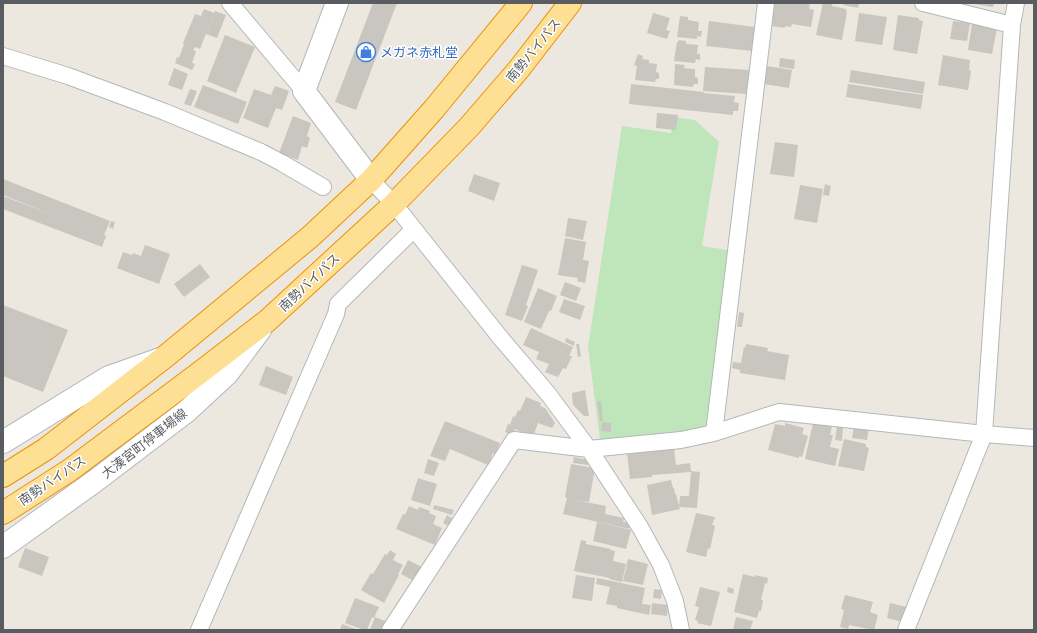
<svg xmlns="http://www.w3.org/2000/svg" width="1037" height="633" viewBox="0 0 1037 633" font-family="Roboto,'Noto Sans JP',sans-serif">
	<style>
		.green { fill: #bfe5bb }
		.building { fill: #c9c5bf }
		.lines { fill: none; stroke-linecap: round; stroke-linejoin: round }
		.minor-casing { stroke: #b3b7bb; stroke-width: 18 }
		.secondary-casing { stroke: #b2b6bb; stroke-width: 24 }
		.trunk-casing { stroke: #ec9000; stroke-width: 24 }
		.minor { stroke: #fff; stroke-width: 16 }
		.secondary { stroke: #fff; stroke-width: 22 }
		.trunk { stroke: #fee094; stroke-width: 22 }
		.labels { text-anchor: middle; stroke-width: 3; stroke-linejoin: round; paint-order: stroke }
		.street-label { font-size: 13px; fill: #595d61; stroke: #fff }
		.shop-label { font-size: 13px; fill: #366cbe; stroke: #fff; text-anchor: start }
	</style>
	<rect width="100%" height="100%" fill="#ece8e0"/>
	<path class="green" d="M674,117L695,120L719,142L702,246L728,250L710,422L699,430L680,433L600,439L588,347L622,126L671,133Z"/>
	<path class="building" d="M373,3H397L356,110L335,102Z
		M775,3H810L809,9L814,10L811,27L792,24L791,27L785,26V28L772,26L773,21H772Z
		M823,3H832V6L846,9V11L847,12L842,40L816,35Z
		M844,3H859L858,8L843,5Z
		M974,3H994L993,7L974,4Z
		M204,9L214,13L200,49L195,47L193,50L196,51L192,63L195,64L192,70L175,63L177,57L179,58L184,44L183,43L195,14L201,16Z
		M215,11L226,15L217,38L206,34Z
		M653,13L670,18L666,30L670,31L667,39L647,33Z
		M859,13L887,17L882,45L855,41Z
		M898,15L919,18V20L923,21L917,54L893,50Z
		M680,16L688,17V20L699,22L698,31H702L701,37L697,36V39L677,37Z
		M709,21L755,27L752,51L706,46Z
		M953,21L970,23L967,41L950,39Z
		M972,24L997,28L992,54L968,50Z
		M225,35L255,47L236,93L207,81Z
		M679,40L686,41V44L698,45L697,54H700V60L696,59L695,63L674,61L677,42H678Z
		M638,54L643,56L642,59L649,60V63L657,64L656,72L659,73V79H656L655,82L635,80L637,66L634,65Z
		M943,55L970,60L969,70L971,71L968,90L938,85Z
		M780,58L795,60L794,69L779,67Z
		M675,64L685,65L684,68L695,69V77L698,78V84H694L693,87L674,85Z
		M767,66L792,70L789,88L764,84Z
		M705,67L750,70L748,94L703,91Z
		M174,68L188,74L182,90L168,85Z
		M851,70L925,82L923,94L849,82Z
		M631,84L704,92L703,93L735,96L734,102L739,103L738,111H733V115L629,104Z
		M848,84L923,95L921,109L846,97Z
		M203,85L247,102L238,124L194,107Z
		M275,86L289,91L282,110L276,108L268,128L243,118L254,89L271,95Z
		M190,89L197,91L191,106L184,104Z
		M657,113L678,115L676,130L656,128Z
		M293,116L311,123L307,136L310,138L307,148L302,146L298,160L279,153Z
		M775,142L798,145L794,177L770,174Z
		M474,174L500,183L494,201L468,191Z
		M3,179L110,221L104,235L106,236L102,247L3,209V196L53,215L3,195Z
		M825,184L831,186L829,196L823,195Z
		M800,185L823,189L817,223L794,219Z
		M568,218L587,221L583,240L565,236Z
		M111,221L115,222L113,229L109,227Z
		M565,238L586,242L583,260L589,261L585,283L577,281L578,278L558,275Z
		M145,245L170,254L159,284L117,268L123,252L132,255L133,253L141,256Z
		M200,264L210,277L184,297L174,284Z
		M522,265L538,270L527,302L526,305L528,306L522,321L505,315Z
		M565,282L581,288L576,301L560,295Z
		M538,288L557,296L551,311H549L541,329L524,322Z
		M564,299L585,306L580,320L559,312Z
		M3,305L68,330L43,392L3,376Z
		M739,312L744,313L742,327H737Z
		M531,328L573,347L569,356H572L566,369L563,368L558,377L545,372L549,364L536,359L539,352L523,345Z
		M566,338L575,342L574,346L565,342Z
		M576,344H579L581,356L578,357Z
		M746,344L768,348L767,351L789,355L785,380L740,373V370L732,368L733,362L741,363L744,347L745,348Z
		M266,366L293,377L286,395L259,385Z
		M585,390L589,416H584L573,405L572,393Z
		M526,397L541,403L540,406L545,408L555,423L552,428L538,423L534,434L523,433L515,429L513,435L505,432L508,424L510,425L513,416L515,417L518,410L520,411Z
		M601,401L603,421H600L597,402Z
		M445,421L500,443L495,455L493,453L488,465L450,449L445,461L430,456Z
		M602,422L611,423V432L601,431Z
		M785,423L804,428L802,434L808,436L802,457L799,456V458L768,450L775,424L785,426Z
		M813,423L832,427L830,435H833L830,447L839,449L835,466L805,459Z
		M854,425L869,428L867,440L852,438Z
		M837,426L843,427L842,441L835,440Z
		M844,439L866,444V447L869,448L864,471L838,466Z
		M674,449L676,465L690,463L691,471L700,472L697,508L679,507L680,509L652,515L647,485L671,480L673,488H674L675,494H676L679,506L680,496H689L691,472L652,475V477L630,479L627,453Z
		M574,457L589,460L588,465L573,463Z
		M428,459L439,463L434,476L424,473Z
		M571,464L595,468L589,502L575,500L606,506L605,514L624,518L623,522L630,523L629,529L563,514L567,498L565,497Z
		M418,478L437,484L430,506L411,500Z
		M434,505L454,510L452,515L433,509Z
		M409,506L418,510L419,507L430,511L429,513L436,516L433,524L442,528L435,545L396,529L403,514L405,515Z
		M696,513L715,517L712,525L715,526L710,549L708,548L706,557L686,552Z
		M447,515L453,519L448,526L443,523Z
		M597,522L631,530L626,549L593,541Z
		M581,540L586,541V544L611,549L610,550L615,551L613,561L626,564L622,582L609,579L610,578L574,571Z
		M25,548L49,557L42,576L18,567Z
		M390,550L396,554L393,560L403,565L398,574L399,575L384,603L361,590L371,573L373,574L385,554L387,555Z
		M628,559L648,564L643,585L623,581Z
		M408,560L422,567L414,581L401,574Z
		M743,574L755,577V575L768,578L767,584L765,583L761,600H763L761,611H759L757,618L734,612Z
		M576,575L595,578L592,601L572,598Z
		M597,578L645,588L642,604L651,605L649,615L617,608V606L606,604L610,587L596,584Z
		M700,587L720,592L711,626L697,623L698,621L695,620L699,607L695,606Z
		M728,587L734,589L733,594L727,592Z
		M654,589L662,590L661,599L653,598Z
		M845,595L873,602L870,612L878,615L874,630L849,625L848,629L840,627L844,610L841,609Z
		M355,598L379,607L374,618L372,617L367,630H364L345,623Z
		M652,603L668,605L667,616L651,614Z
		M890,603L907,607L903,622L887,618Z
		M375,617L388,622L384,630H370Z
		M736,617L753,621L750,630H733Z
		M342,624L358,630H340Z"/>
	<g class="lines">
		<g class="minor-casing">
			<path id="minor" d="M230,3L304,91
				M923,3L1012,25
				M3,56L68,76L165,112L261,152L282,163L323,187
				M371,180L394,204L499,336L549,395L589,449L640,527L661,565L675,601L681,630
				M714,433L766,3
				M199,630L336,314L338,304L413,230
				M390,630L514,440L589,449L681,440L714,433L779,412L984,434L1034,438
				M906,630L984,434L1012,25L1016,3"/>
		</g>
		<g class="secondary-casing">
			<path id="secondary" d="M337,3L304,91L371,180
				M3,442L109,377L160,359
				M3,547L95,481L187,411L227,374L260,330"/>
		</g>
		<g class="trunk-casing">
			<path id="trunk" d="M3,476L46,449L166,356L310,237L371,180L434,109L521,3
				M3,513L70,470L198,374L267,321L394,204L469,127L519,69L570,3"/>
		</g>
		<use href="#minor" class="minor"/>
		<use href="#secondary" class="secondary"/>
		<use href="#trunk" class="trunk"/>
	</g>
	<defs>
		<g id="shop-ring" transform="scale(1)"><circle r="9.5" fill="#fff" stroke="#3f7fe0" stroke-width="1.5"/><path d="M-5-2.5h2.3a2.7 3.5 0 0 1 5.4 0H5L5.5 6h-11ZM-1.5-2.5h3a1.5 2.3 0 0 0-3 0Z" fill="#3f7fe0"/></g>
	</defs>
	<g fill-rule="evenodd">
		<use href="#shop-ring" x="366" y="52"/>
	</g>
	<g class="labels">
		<g class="street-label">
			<text transform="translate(533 50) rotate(-51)" y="5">南勢バイパス</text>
			<text transform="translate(309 282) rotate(-43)" y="5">南勢バイパス</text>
			<text transform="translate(144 443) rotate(-38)" y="5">大湊宮町停車場線</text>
			<text transform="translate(52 480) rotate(-34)" y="5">南勢バイパス</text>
		</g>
		<g class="shop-label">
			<text x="380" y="57">メガネ赤札堂</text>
		</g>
	</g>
	<rect width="1037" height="633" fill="none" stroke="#595d61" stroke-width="8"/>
</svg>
